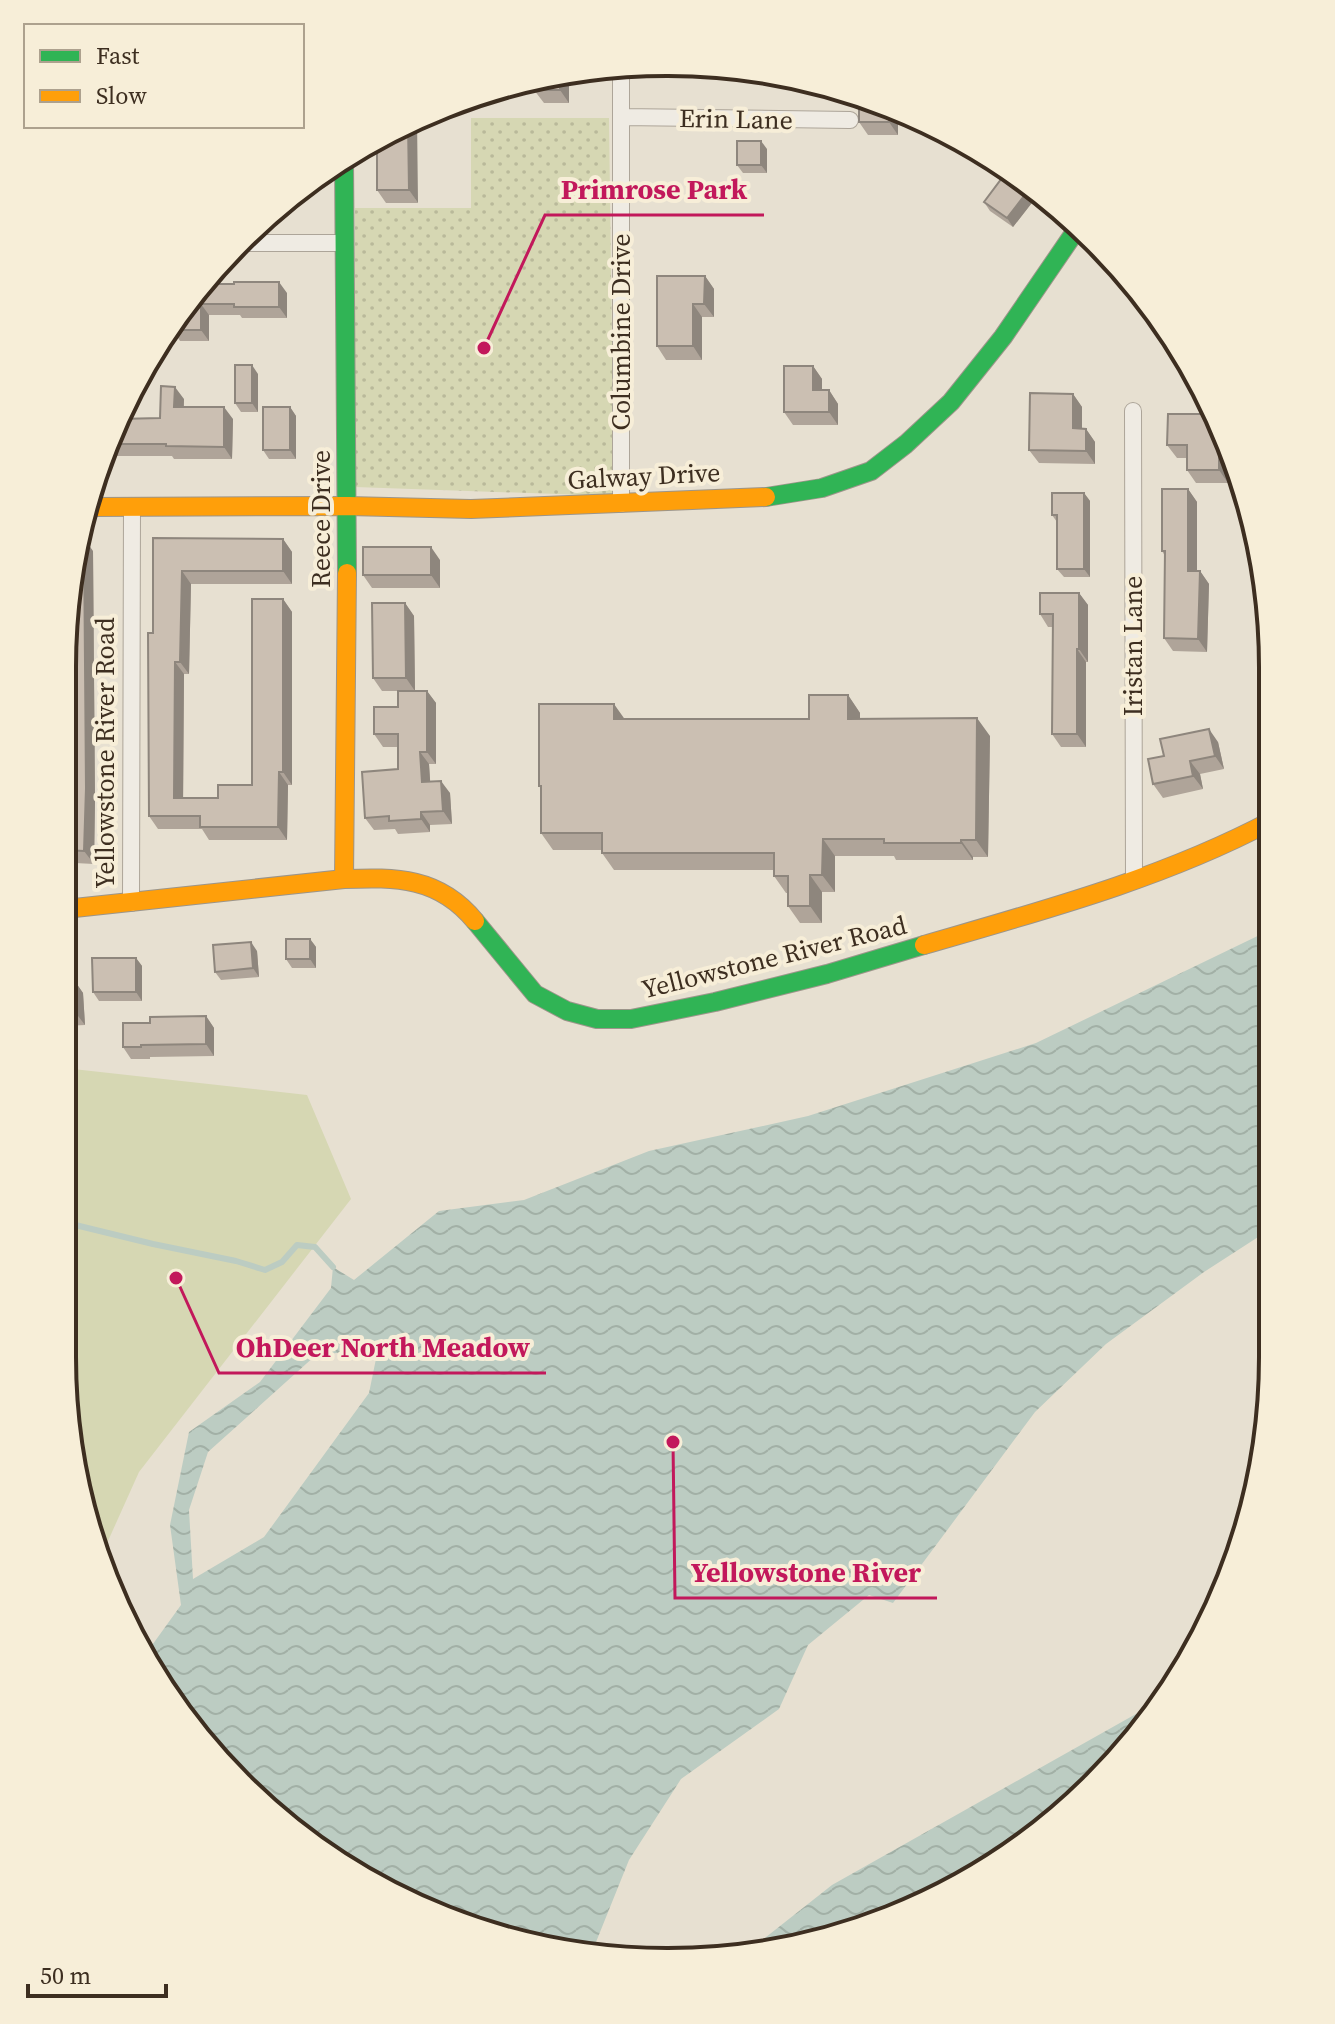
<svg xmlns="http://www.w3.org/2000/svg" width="1335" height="2024" viewBox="0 0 1335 2024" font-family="'Source Serif 4',serif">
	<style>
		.green { fill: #d6d7b3 }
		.park { fill: url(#park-dots) }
		.water { fill: url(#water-waves); fill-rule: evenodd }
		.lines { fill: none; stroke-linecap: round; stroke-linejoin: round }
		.stream { stroke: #bcccc2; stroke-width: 6 }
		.street-casing { stroke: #ada599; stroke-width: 18 }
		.fast-casing { stroke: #9c958a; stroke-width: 20 }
		.slow-casing { stroke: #9c958a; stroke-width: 20 }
		.street { stroke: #efebe3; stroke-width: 16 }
		.fast { stroke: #30b455; stroke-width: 18 }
		.slow { stroke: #ff9f0a; stroke-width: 18 }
		.wall { fill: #afa499 }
		.shaded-wall { fill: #8e867d }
		.building { fill: #cbbfb2; stroke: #8e867d; stroke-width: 2 }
		.labels { text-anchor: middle; stroke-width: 8; stroke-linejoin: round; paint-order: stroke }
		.street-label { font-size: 26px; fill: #3d2e20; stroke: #f7eed8 }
		.rim { fill: none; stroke: #3d2e20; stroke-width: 4 }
		.leader { fill: none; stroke: #c2185b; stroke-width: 3 }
		.callout-dot { fill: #c2185b; stroke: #f7eed8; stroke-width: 3 }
		.callout-label { font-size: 28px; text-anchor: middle; font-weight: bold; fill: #c2185b; stroke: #f7eed8; stroke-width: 8; stroke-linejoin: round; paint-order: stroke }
	</style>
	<defs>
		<pattern id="park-dots" width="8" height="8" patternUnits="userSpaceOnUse" patternTransform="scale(2)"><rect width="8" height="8" fill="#d6d7b3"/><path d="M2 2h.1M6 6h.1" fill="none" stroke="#b9b99a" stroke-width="1.8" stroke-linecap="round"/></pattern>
		<pattern id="water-waves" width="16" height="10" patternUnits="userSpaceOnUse" patternTransform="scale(2)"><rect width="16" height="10" fill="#bcccc2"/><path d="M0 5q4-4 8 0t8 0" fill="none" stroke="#a2b0a6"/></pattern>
	</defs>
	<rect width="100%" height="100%" fill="#e7e0d1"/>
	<path class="green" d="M64,1068L307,1095L351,1199L139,1472L99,1561L94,1551L62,1356Z"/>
	<path class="park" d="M471,118H609L614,496L355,487V208H471Z"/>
	<path class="water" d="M1270,930L1269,1230L1204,1272L1106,1344L1035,1412L893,1603L869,1595L808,1645L779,1709L681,1779L629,1860L592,1952L436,1916L299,1837L164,1693L145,1655L181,1605L170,1525L189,1432L260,1382L331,1288L333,1267L354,1280L439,1211L524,1200L649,1151L808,1116L1036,1043ZM378,1349L369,1393L264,1537L193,1579L189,1510L208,1452L316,1355Z
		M1159,1701L1122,1756L1012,1847L930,1898L824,1941L751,1949L832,1885Z"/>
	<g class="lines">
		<path class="stream" d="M63,1222L153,1244L236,1261L265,1270L282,1262L297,1245L315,1247L333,1267"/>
		<g class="street-casing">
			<path id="street" d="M621,64V504
				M621,117L850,120
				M239,243H345
				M1133,411L1134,880
				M131,903L132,506"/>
		</g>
		<g class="fast-casing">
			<path id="fast" d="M344,159L347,573
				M766,497L822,488L871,471L906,444L951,402L1003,337L1079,226
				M475,921L535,994L567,1011L597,1019H631L715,1002L827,974L924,945"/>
		</g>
		<g class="slow-casing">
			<path id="slow" d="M92,507L348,506L471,509L766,497
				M344,879L347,573
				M65,909L344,879C396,877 439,877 475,921
				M924,945C1041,911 1164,878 1271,821"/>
		</g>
		<use href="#street" class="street"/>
		<use href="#fast" class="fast"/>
		<use href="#slow" class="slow"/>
	</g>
	<path class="wall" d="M569,73V103H544L534,90V82L532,79Z
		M898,111V135H868L859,122Z
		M377,139L418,203H386L377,190Z
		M767,149V173H743L737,165Z
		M1008,170L1033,188L1038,195L1013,227L990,211L984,202Z
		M705,276L714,289V317H702V360H666L657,346Z
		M202,284L287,293V318H242L240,315H209V341H180L173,330Z
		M813,366L822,379V390H829L838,404V425H793L784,412Z
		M258,374V412H241L235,403Z
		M1073,394L1082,407V429H1086L1095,442V464L1039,463L1029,450Z
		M184,399V407L233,419L232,459H174L172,456H107L119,419L160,418Z
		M290,407L296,416V459H269L263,450Z
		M1211,414L1220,428V432L1226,440L1228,447V483H1196L1187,470V458H1177L1167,445Z
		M1188,489L1197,502V571H1200L1209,584L1207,652L1173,651L1164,638L1165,556L1162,551Z
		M1084,493L1090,501V577H1064L1057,569V522L1052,515Z
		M153,538L283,539L292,552V584H191L189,674H184L183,798H218L252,785L283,599L292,612V785H288L287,840H209L202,829H158L149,816L153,633Z
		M93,551L95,801L94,864L75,863L65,852L67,588Z
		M440,560V588H372L363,575Z
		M1079,593L1088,605V662H1086V747H1061L1052,734L1053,627H1048L1040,614Z
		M405,603L414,616L415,691H427L436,703V764H429L430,781L450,793L452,824L430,825V832L398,834L395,829L374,830L365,818L398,769V747H383L374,734L398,707V691H382L373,678Z
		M848,695L860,713V719L990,736L988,857H973V860H896L894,856H835V892H822V923H800L788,906V893H786L774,876V870H614L602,853V850H553L541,833V789L539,786L625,719H809Z
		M1218,742L1224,769L1200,774L1203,789L1163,798L1153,784Z
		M310,939L316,947V968H292L286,959Z
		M257,951L259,977L221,980L215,972Z
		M136,958L142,966V1001H99L93,992Z
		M65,963L70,971L71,980H74L83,993L85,1025L64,1026Z
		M206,1016L214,1028V1056L150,1057V1059H131L123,1047L150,1023Z"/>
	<path class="shaded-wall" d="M569,73V103L560,90V75Z
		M889,106L898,111V135L889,122Z
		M417,118L418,203L409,190L408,121Z
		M761,141L767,149V173L761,165Z
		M1031,187L1038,195L1013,227L1007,218Z
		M705,276L714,289V317L704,304Z
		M279,282L287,293V318L279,307Z
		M201,304L209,315V341L201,330Z
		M693,304L702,317V360L693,346Z
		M252,365L258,374V412L252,403Z
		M813,366L822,379V404L813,390Z
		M175,387L184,399L183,419L174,407Z
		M829,390L838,404V425L829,412Z
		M1073,394L1082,407V441L1073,428Z
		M224,407L233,419L232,459L224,447Z
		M290,407L296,416V459L290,450Z
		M1211,414L1220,428V432L1226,440L1228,447V483L1219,470L1211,431Z
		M1086,429L1095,442V464L1086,451Z
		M1188,489L1197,502V584L1188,571Z
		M1084,493L1090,501V577L1084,569Z
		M84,538L93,551L95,801L94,864L84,851Z
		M283,539L292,552V584L283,571Z
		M431,547L440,560V588L431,575Z
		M182,571L191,584L189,674L180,662Z
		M1200,571L1209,584L1207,652L1198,639Z
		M1079,593L1088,605V662L1079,649Z
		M283,599L292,612V785L283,772Z
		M405,603L414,616L415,691L406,678Z
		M1077,649L1086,662V747L1077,734Z
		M175,662L184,674L183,811L174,798Z
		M427,691L436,703V764L427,752Z
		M848,695L860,713V736L848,719Z
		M614,704L626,721L614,719Z
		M977,718L990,736L988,857L976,840Z
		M1209,729L1218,742L1224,769L1215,756Z
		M420,752L429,764L431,794L422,782Z
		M1190,761L1200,774L1203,789L1193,776Z
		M279,772L288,785L287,840L278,827Z
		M441,781L450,793L452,824L443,811Z
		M421,812L430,825V832L421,819Z
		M823,839L835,856V892L822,875Z
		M961,840L973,857V860L961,843Z
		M810,875L822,892V923L810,906Z
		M310,939L316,947V968L310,959Z
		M251,942L257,951L259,977L253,968Z
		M136,958L142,966V1001L136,992Z
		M65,963L70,971L71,994L65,984Z
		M74,980L83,993L85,1025L75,1012Z
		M206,1016L214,1028V1056L206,1044Z"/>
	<path class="building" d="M560,75V90H534V79Z
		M859,94L889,106V122H859Z
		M408,121L409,190H377V139L400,124Z
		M737,141H761V165H737Z
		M1008,170L1031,187L1007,218L984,202Z
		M657,276H705L704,304H693V346H657Z
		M234,282H279V307H234V304H201V330H173V328L202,284H234Z
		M235,365H252V403H235Z
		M784,366H813V390H829V412H784Z
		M161,386L175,387L174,407H224V447L166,446V444H111L119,419L160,418Z
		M1030,393L1073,394V428L1086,429V451L1029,450Z
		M263,407H290V450H263Z
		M1168,414H1211V431H1219V470H1187V445H1167Z
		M1162,489H1188V571H1200L1198,639L1164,638L1165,551H1162Z
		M1052,493H1084V569H1057V515H1052Z
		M82,538H84L86,788L84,851L65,850L67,588Z
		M153,538L283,539V571H182L180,662H175L174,798H218V785H252V599H283V772H279L278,827H200V816H149L148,633H153Z
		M363,547H431V575H363Z
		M1040,593H1079V649H1077V734H1052L1053,614H1040Z
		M372,603H405L406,678H373Z
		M398,691H427V752H420L422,782L441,781L443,811L421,812V819L389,821V816L365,818L362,772L398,769V734H374V707H398Z
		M809,695H848V719L977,718L976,840H961V843H884V839H823L822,875H810V906H788V876H774V853H602V833H541V786H539V704H614V719H809Z
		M1209,729L1215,756L1190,761L1193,776L1153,784L1148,759L1164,756L1160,739Z
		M286,939H310V959H286Z
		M251,942L253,968L215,972L213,945Z
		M92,958H136V992H93Z
		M65,980H74L75,1012H64Z
		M206,1016V1044L141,1045V1047H123V1023H150V1017Z"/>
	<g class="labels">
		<g class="street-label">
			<text transform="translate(736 119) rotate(1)" y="9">Erin Lane</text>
			<text transform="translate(621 332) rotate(-90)" y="9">Columbine Drive</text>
			<text transform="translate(644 476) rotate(-3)" y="9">Galway Drive</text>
			<text transform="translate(321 519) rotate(-90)" y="9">Reece Drive</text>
			<text transform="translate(1133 646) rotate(-90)" y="9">Iristan Lane</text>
			<text transform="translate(105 753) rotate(-90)" y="9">Yellowstone River Road</text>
			<text transform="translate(774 957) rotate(-14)" y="9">Yellowstone River Road</text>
		</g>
	</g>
	<path d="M0 0H1335V2024H0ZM667 76H668A591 591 0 0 1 1259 667V1357A591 591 0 0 1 668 1948H667A591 591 0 0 1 76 1357V667A591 591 0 0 1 667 76Z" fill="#f7eed8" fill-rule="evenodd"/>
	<path class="rim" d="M667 76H668A591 591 0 0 1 1259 667V1357A591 591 0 0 1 668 1948H667A591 591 0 0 1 76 1357V667A591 591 0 0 1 667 76Z"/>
	<path class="leader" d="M484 348L545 215H764M176 1278L219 1373H546M673 1442L675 1598H937"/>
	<g class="callout-dot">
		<circle cx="484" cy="348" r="8"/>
		<circle cx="176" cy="1278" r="8"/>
		<circle cx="673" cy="1442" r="8"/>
	</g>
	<g class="callout-label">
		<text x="654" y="199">Primrose Park</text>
		<text x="383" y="1357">OhDeer North Meadow</text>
		<text x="806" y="1582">Yellowstone River</text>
	</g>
	<rect x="24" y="24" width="280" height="104" fill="#f7eed8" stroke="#ada18e" stroke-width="2"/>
	<rect x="40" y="50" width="40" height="12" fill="#30b455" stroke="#ada18e" stroke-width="2"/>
	<text x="96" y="64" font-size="24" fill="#3d2e20">Fast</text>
	<rect x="40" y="90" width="40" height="12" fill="#ff9f0a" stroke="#ada18e" stroke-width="2"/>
	<text x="96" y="104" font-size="24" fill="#3d2e20">Slow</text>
	<path d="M28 1984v12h138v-12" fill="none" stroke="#3d2e20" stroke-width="4"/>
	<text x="40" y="1984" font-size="24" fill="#3d2e20" stroke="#f7eed8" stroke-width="6" paint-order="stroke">50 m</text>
</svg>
